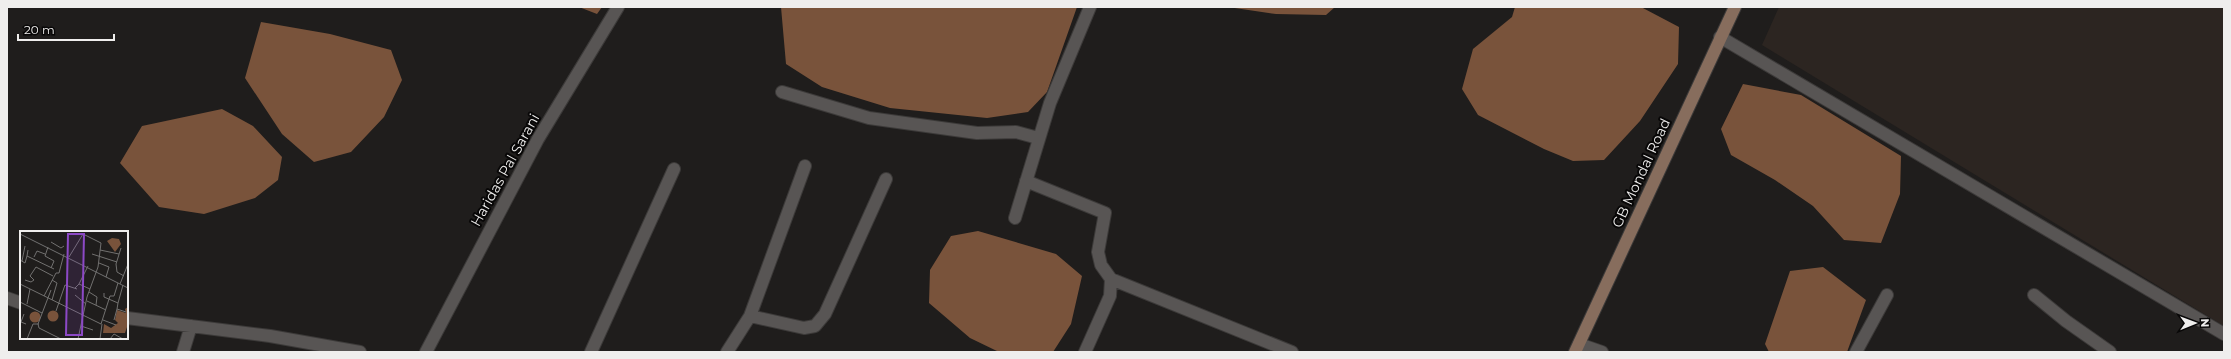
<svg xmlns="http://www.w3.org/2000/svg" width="2231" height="359" viewBox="0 0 2231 359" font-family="Montserrat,sans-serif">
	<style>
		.built { fill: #2c2521 }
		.water { fill: #79533b }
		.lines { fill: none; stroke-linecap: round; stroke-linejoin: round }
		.street-casing { stroke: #3c3a39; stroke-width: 14 }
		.secondary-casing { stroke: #3c3a39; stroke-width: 14 }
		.street { stroke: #585554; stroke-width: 12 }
		.secondary { stroke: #876d5d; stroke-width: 12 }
		.labels { text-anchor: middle; stroke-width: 4; stroke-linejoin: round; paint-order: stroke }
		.street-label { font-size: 14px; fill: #efeeed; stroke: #080707 }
		.inset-road { fill: none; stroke: #727170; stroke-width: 1 }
		.view { fill: #8c49c6; fill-opacity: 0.15; stroke: #8c49c6; stroke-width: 2 }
		.inset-edge { fill: none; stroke: #efeeed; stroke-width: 2 }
	</style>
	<rect width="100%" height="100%" fill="#1f1d1c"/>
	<path class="built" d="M1779,7H2224V326L1762,45Z"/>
	<path class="water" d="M579,7H602L597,14Z
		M781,7H1077L1047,92L1028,112L987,118L890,108L822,87L786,64Z
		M1228,7H1335L1326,15L1276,14Z
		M1515,7H1641L1679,27L1678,64L1640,121L1604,160L1573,161L1544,149L1478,115L1462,89L1473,49L1512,17Z
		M261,22L330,34L391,50L402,80L384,117L351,152L314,162L282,134L245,78Z
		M1743,84L1801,95L1901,156L1900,194L1881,243L1844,240L1813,206L1775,180L1731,155L1721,129Z
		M222,109L253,126L282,157L278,180L255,198L204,214L159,207L120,163L142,126Z
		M978,231L1056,254L1082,276L1071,324L1053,352H999L970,338L929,303L930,270L951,236Z
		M1823,267L1866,300L1847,352H1769L1765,344L1790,271Z"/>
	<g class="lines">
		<g class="street-casing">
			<path id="street" d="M1720,37L2224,334
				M782,92L869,118L977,133L1016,132L1038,138
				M1026,181L1105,213L1098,252L1101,265L1111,279L1110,296L1085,352
				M1015,218L1050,103L1090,7
				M1111,279L1292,352
				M2034,295L2066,321L2110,352
				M7,298L21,303
				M750,316L805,166
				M127,318L270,336L360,352
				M1579,344L1602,352
				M183,352L191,326
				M426,352L538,139L618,7
				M591,352L674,169
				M727,352L750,316L804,328L815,326L825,314L886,179
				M1856,352L1887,295"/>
		</g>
		<g class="secondary-casing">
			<path id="secondary" d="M1575,352L1735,7"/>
		</g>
		<use href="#street" class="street"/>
		<use href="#secondary" class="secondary"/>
	</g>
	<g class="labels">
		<g class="street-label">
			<text transform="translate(505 170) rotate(-61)" y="5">Haridas Pal Sarani</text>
			<text transform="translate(1641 173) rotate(-65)" y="5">GB Mondal Road</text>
		</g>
	</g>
	<g transform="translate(20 231)">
		<rect width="108" height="108" fill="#1f1d1c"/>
		<path d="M92,7L99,8L101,13L95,21L87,10ZM108,76V93L105,102H83L84,93L91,97L98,92L95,89L97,79L106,82L105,78ZM27.5 85a5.5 5.5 0 1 1 11 0a5.5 5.5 0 1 1-11 0ZM9.5 86a5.5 5.5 0 1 1 11 0a5.5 5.5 0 1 1-11 0Z" fill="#79533b"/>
		<path class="inset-road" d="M0,3L108,57M31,11L41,17L44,15M28,16L25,25L34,30L31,37M101,17L96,33L97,41L104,45M8,19L7,25L34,38M80,19L99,23M72,23L97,31M14,26L17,20L25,23M49,26L63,3L81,12L78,36L67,66L58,108M0,29L5,32L7,25M2,30L5,15M79,32L89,36L86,46M5,49L11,51L14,49L10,45L16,36L33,45M0,53L81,93L90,65H94L98,52M59,53L68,35M100,53L108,33M55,57L59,53L70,58M31,59L18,93L19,97L41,108M69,61L77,66L76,74M84,62V66L98,72L97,78M55,64L66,73M24,65L36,42H39L44,23M32,69L37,52L32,49M67,70L86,79M0,71L22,82M98,72L103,54M7,73L10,58M36,80L45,54L57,58M4,83L1,91L6,93M83,89L96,94M94,89L97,78L106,81M61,95L73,99M7,108L13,93H19M80,108L82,93M90,108L94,103L103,108"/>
		<path class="view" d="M48,3H64L62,104H46Z"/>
		<rect width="108" height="108" class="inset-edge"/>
	</g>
	<rect width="2231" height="359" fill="none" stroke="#efeeed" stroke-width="16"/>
	<g transform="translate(2195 323) rotate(89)" stroke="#080707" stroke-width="3" paint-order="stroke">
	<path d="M0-3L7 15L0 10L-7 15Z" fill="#efeeed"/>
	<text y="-6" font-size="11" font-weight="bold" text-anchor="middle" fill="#efeeed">N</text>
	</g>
	<path d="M18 34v6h96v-6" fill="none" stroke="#efeeed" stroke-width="2"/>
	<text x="24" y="34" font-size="12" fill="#efeeed" stroke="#080707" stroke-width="3" paint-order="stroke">20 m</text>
</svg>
